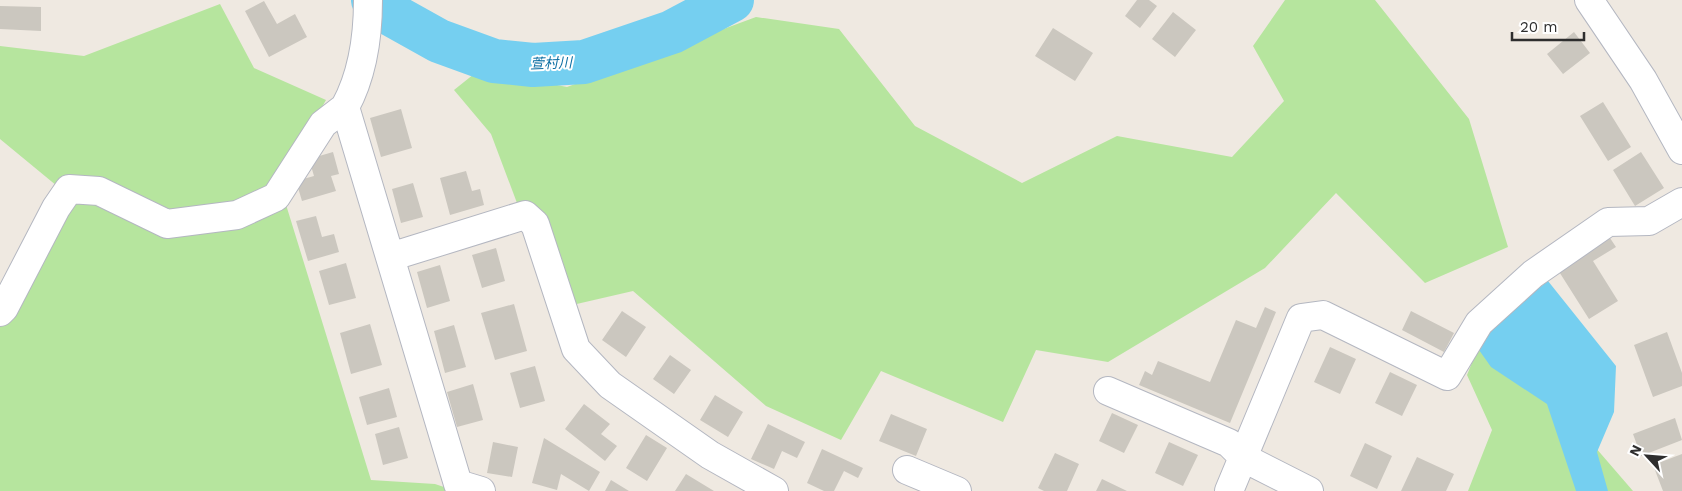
<svg xmlns="http://www.w3.org/2000/svg" width="1682" height="491" viewBox="0 0 1682 491" font-family="'Work Sans','Noto Sans JP',sans-serif">
	<style>
		.green { fill: #b6e59e }
		.water { fill: #75cff0 }
		.lines { fill: none; stroke-linecap: round; stroke-linejoin: round }
		.river { stroke: #75cff0; stroke-width: 44 }
		.building { fill: #cbc7bf }
		.minor-casing { stroke: #b4b7c1; stroke-width: 30 }
		.tertiary-casing { stroke: #b4b7c1; stroke-width: 30 }
		.minor { stroke: #fff; stroke-width: 28 }
		.tertiary { stroke: #fff; stroke-width: 28 }
		.labels { text-anchor: middle; stroke-width: 4; stroke-linejoin: round; paint-order: stroke }
		.water-label { font-size: 14px; font-style: italic; fill: #0d6fa3; stroke: #fff }
	</style>
	<rect width="100%" height="100%" fill="#efe9e1"/>
	<path class="green" d="M1285,0H1375L1469,119L1508,247L1425,283L1336,193L1265,268L1108,362L1036,350L1003,422L881,371L841,440L766,406L633,291L568,306L517,203L491,134L454,90L479,70L567,87L756,17L839,29L915,126L1022,183L1117,136L1232,157L1284,101L1253,46Z
		M220,4L254,68L326,100L279,182L371,480L435,484L456,491H0V327L15,314L74,200L0,139V46L84,56Z
		M1488,323L1633,491H1468L1492,430L1467,375Z"/>
	<path class="water" d="M1548,281L1616,366L1614,412L1597,452L1608,491H1576L1547,404L1491,367L1479,350L1500,317Z"/>
	<g class="lines">
		<path class="river" d="M373,0L387,12L439,41L494,61L533,65L584,62L672,32L732,0"/>
	</g>
	<path class="building" d="M1137,0H1149L1157,6L1140,28L1125,16Z
		M264,1L277,24L295,14L307,37L269,57L245,11Z
		M0,6L41,7V31L0,29Z
		M1173,12L1196,30L1175,57L1152,39Z
		M1053,28L1093,53L1075,81L1035,56Z
		M1574,32L1590,53L1563,74L1547,54Z
		M1603,102L1631,147L1608,161L1580,116Z
		M401,109L412,148L381,157L370,118Z
		M333,152L339,174L331,176L336,191L302,201L296,181L314,176L309,159Z
		M1641,152L1664,188L1635,206L1613,170Z
		M466,171L472,191L480,189L484,205L450,215L440,178Z
		M413,183L423,217L401,223L392,189Z
		M316,216L322,237L334,234L339,252L308,261L296,221Z
		M1610,238L1616,247L1593,261L1618,301L1589,319L1558,270Z
		M496,248L505,281L482,288L472,255Z
		M346,263L356,298L329,305L319,271Z
		M440,265L450,301L427,308L417,272Z
		M514,304L527,351L495,360L481,313Z
		M1265,307L1276,312L1230,423L1139,385L1145,371L1152,375L1158,361L1210,382L1236,320L1256,328Z
		M622,311L646,327L626,357L602,340Z
		M1411,311L1454,333L1444,352L1402,330Z
		M370,324L382,365L351,374L340,333Z
		M454,325L466,367L445,373L434,331Z
		M1667,332L1682,373V386L1653,397L1634,345Z
		M1330,347L1356,359L1340,394L1314,382Z
		M670,355L691,370L674,394L653,379Z
		M535,366L545,401L520,408L510,373Z
		M1390,372L1417,385L1402,416L1375,403Z
		M473,384L483,420L457,427L447,392Z
		M389,388L397,417L367,425L359,397Z
		M715,395L743,412L728,437L700,420Z
		M584,404L610,424L601,434L617,446L605,461L565,429Z
		M1112,413L1138,425L1124,453L1099,441Z
		M891,414L927,429L916,456L879,441Z
		M1675,418L1682,440L1641,456L1633,434Z
		M768,424L805,442L797,458L782,451L774,469L751,459Z
		M399,427L408,458L383,465L375,434Z
		M646,435L667,448L647,481L626,468Z
		M544,438L600,472L589,491L561,474L557,490L532,483Z
		M493,442L518,447L512,477L487,473Z
		M1169,442L1198,455L1183,486L1155,473Z
		M1365,443L1392,456L1377,489L1350,476Z
		M822,449L863,468L858,478L844,471L834,491H824L807,483Z
		M1055,453L1079,464L1067,491H1044L1038,488Z
		M1682,454V491H1663L1653,465Z
		M1417,457L1454,474L1446,491H1401Z
		M686,474L714,491H675Z
		M1102,479L1127,491H1096Z
		M611,480L629,491H605Z"/>
	<g class="lines">
		<g class="minor-casing">
			<path id="minor" d="M368,0C368,38 363,74 345,107L458,484L481,491
				M390,257L525,215L535,224L576,349L610,385L710,455L774,491
				M0,312L4,308L56,208L69,189L99,191L167,224L237,215L276,197L323,124L345,107
				M1108,391L1229,443L1244,458L1309,491
				M907,470L957,491
				M1229,491L1301,318L1323,315L1447,376L1479,323L1533,274L1608,222L1649,221L1682,202"/>
		</g>
		<g class="tertiary-casing">
			<path id="tertiary" d="M1589,0L1643,80L1682,150"/>
		</g>
		<use href="#minor" class="minor"/>
		<use href="#tertiary" class="tertiary"/>
	</g>
	<g class="labels">
		<g class="water-label">
			<text transform="translate(551 63) rotate(-2)" y="5">萱村川</text>
		</g>
	</g>
	<g transform="translate(1647 456) rotate(296)" stroke="#ffffff" stroke-width="4" paint-order="stroke">
	<path d="M0-4L9 19L0 12L-9 19Z" fill="#2e2e2e"/>
	<text y="-8" font-size="14" font-weight="bold" text-anchor="middle" fill="#2e2e2e">N</text>
	</g>
	<path d="M1512 32v8h72v-8" fill="none" stroke="#2e2e2e" stroke-width="2.5"/>
	<text x="1520" y="32" font-size="15" fill="#2e2e2e" stroke="#ffffff" stroke-width="4" paint-order="stroke">20 m</text>
</svg>
